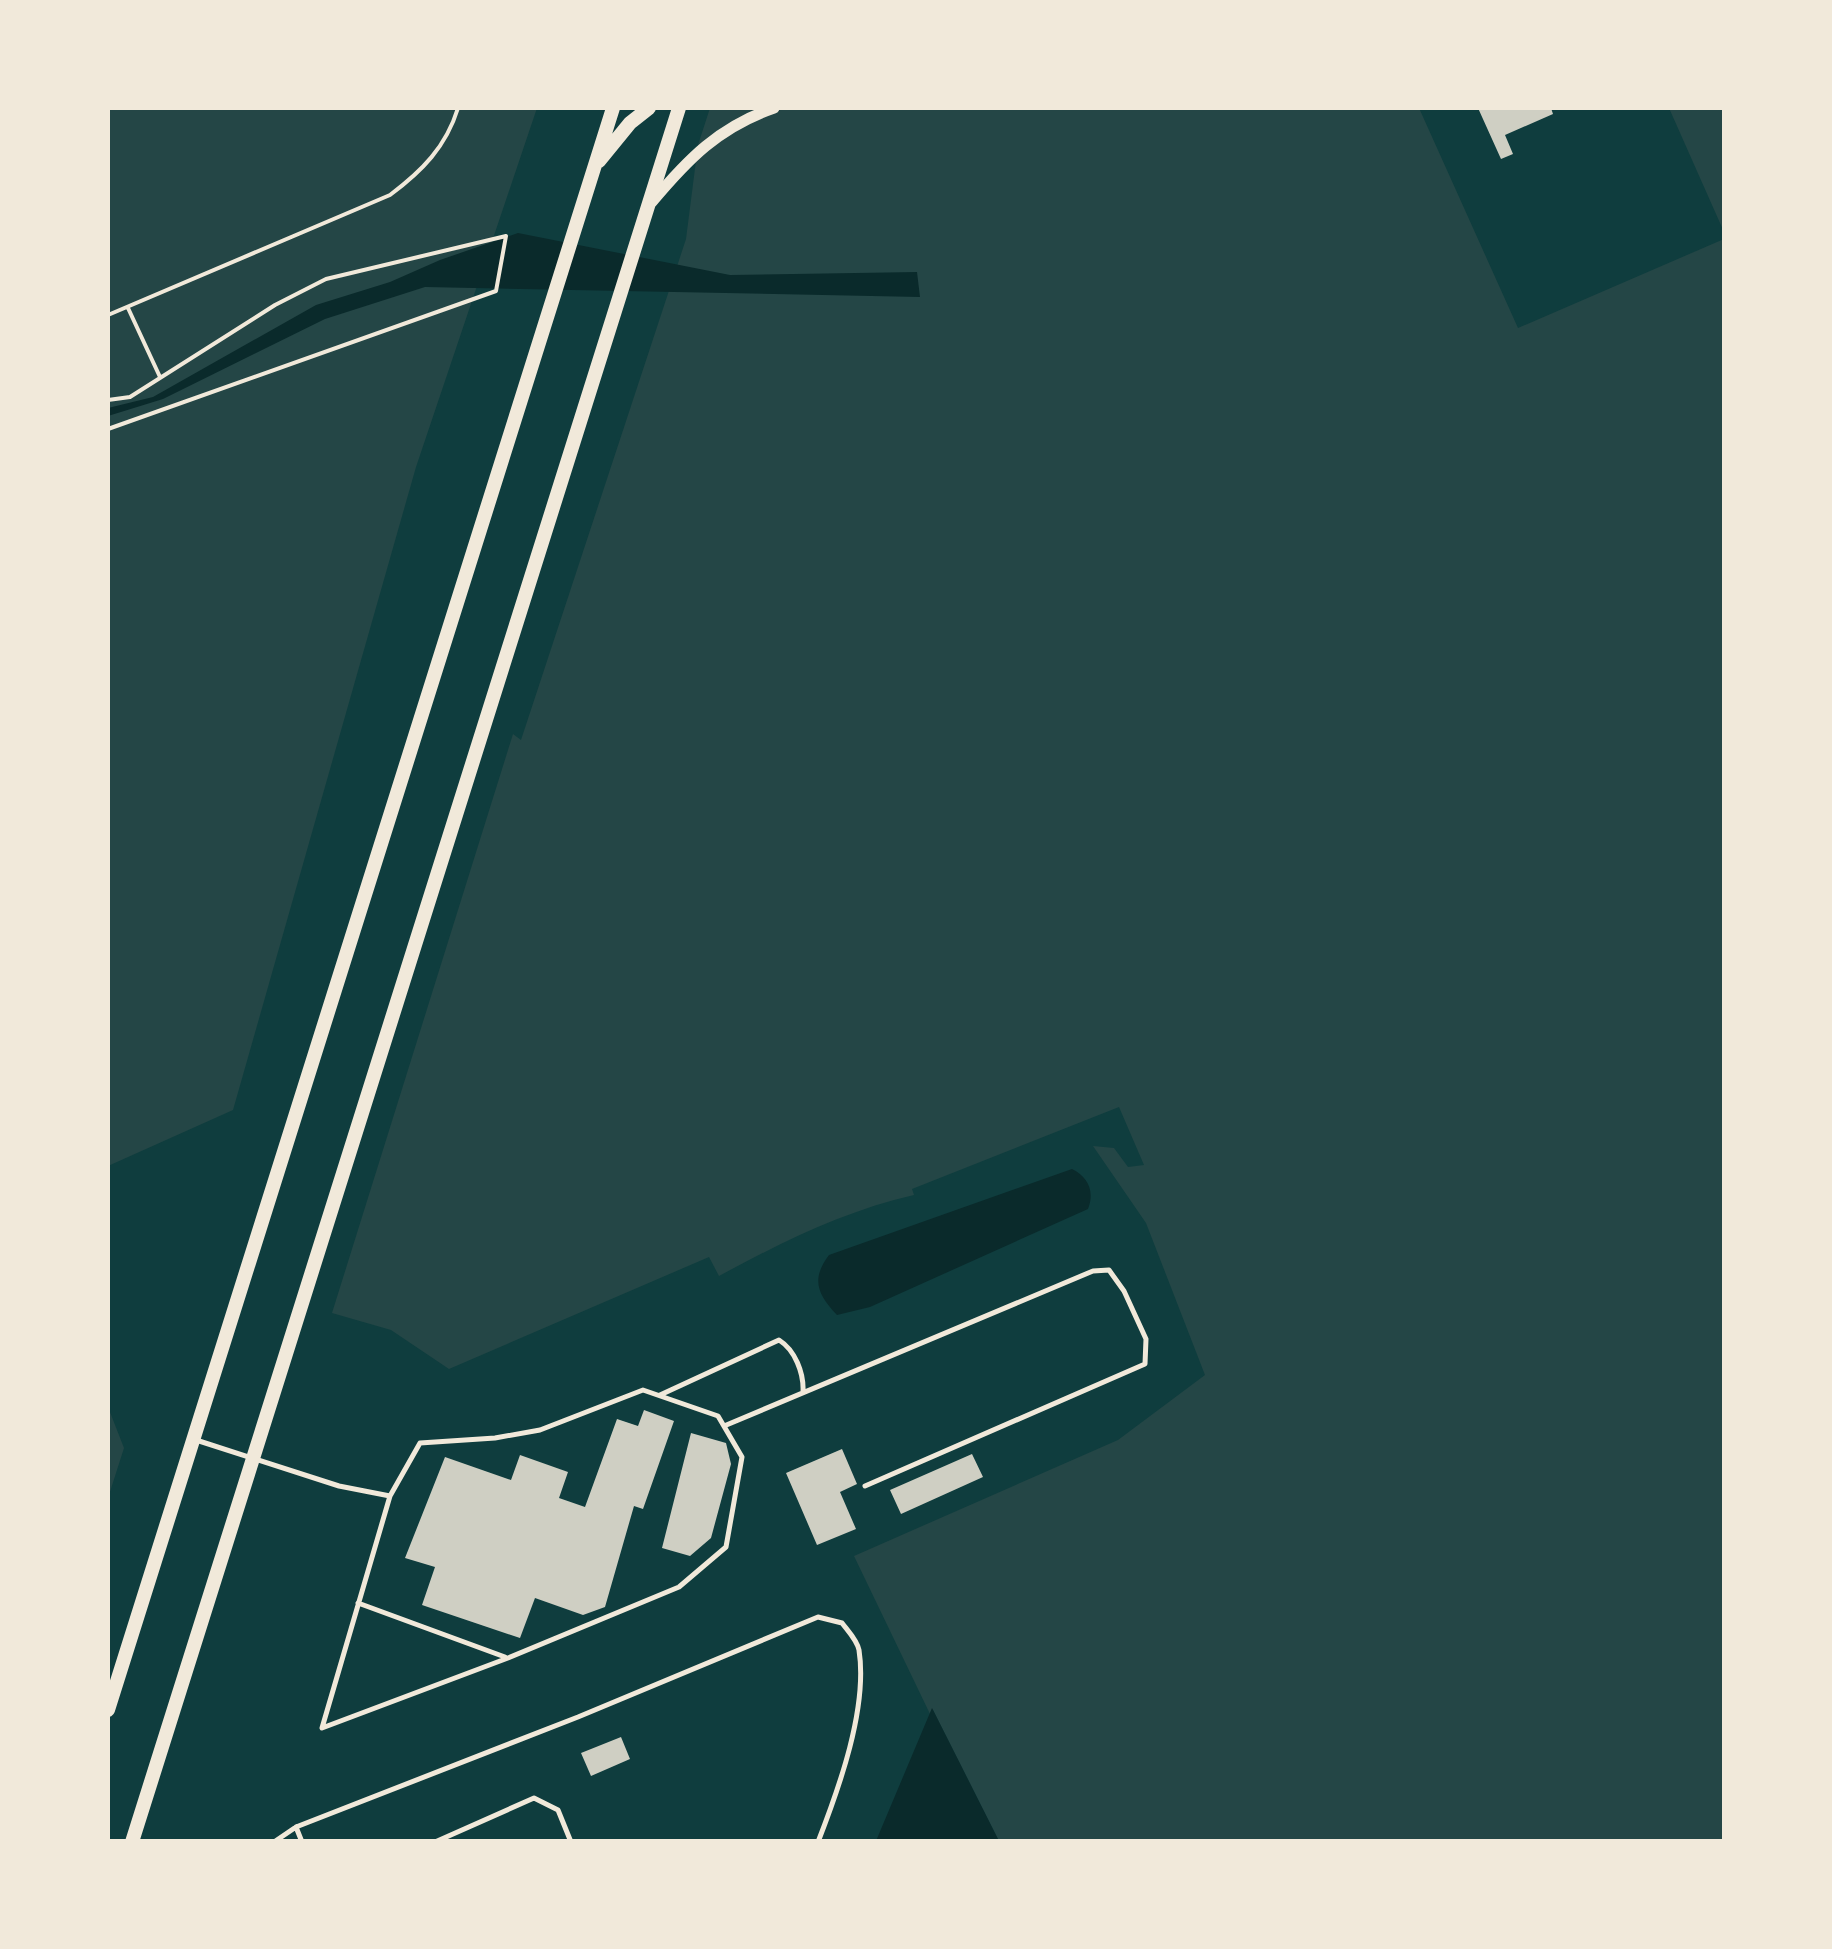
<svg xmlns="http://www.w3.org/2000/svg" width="1832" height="1949" viewBox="0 0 1832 1949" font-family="'DejaVu Sans',sans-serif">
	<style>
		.green { fill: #244646 }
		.water { fill: #0a2a2b }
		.building { fill: #cfcfc3 }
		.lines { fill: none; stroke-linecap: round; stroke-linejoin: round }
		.path { stroke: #f1e9da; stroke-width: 4 }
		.service { stroke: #f1e9da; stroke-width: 5 }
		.tertiary { stroke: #f1e9da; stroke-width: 11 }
		.primary { stroke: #f1e9da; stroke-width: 14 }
	</style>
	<rect width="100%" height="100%" fill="#0f3d3e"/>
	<path class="green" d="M108,108H537L416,467L233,1110L108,1166Z
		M710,108H1419L1518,328L1724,239V1841H999L933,1710L930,1714L854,1556L1118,1440L1205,1375L1146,1223L1093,1146L1114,1148L1128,1167L1144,1165L1119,1107L912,1189L914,1195C844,1211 782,1242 719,1276L709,1257L449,1369L391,1330L332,1313L513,734L521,740L686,239L698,145Z
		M1669,108H1724V232Z
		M108,1407L124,1448L108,1498Z"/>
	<path class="water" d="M518,233L730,275L917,272L920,297L425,287L325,319L163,399L108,416V408L153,397L316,305L390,282L440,260Z
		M1072,1169C1088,1177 1095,1191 1088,1209L870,1307L837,1315C817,1294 811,1279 829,1255Z
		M932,1708L999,1841H876Z"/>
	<path class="building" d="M1478,108H1551L1553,114L1505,135L1513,154L1501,159Z
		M644,1410L674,1421L643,1509L634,1506L605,1607L583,1615L535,1598L520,1638L422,1605L435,1567L405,1558L445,1457L511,1480L520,1455L568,1472L559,1498L585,1507L617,1419L638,1426Z
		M691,1433L726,1443L731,1464L711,1538L690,1556L662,1548Z
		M842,1449L857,1484L840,1492L856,1529L817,1545L786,1473Z
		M972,1454L983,1477L901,1514L890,1490Z
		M621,1737L630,1759L591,1776L581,1753Z"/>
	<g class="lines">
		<path class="path" d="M128,308L160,377
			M108,315L390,195C422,171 446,147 458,108
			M108,400L130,397L275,305L326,279L506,236L496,291L108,429"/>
		<path class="service" d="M643,1390L718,1416L742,1457L726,1547L679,1587L508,1658L322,1728L390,1496L420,1443L495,1438L540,1430Z
			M660,1395L779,1340C795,1350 804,1373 803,1392
			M724,1426L1093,1271L1109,1270L1124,1291L1146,1339L1145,1364L865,1486
			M196,1440L339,1486L390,1496
			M358,1603L505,1657
			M274,1842L296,1827
			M302,1842L296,1827L578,1717L818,1617L842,1623C848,1631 857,1640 859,1650C868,1708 839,1788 818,1842
			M435,1842L534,1798L558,1810L571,1842"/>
		<path class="tertiary" d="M652,202C688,159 719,127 774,108"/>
		<path class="primary" d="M599,161L630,123L649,108
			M108,1710L613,108
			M132,1842L679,108"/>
	</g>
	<rect width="1832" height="1949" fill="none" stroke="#f1e9da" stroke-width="220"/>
</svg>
